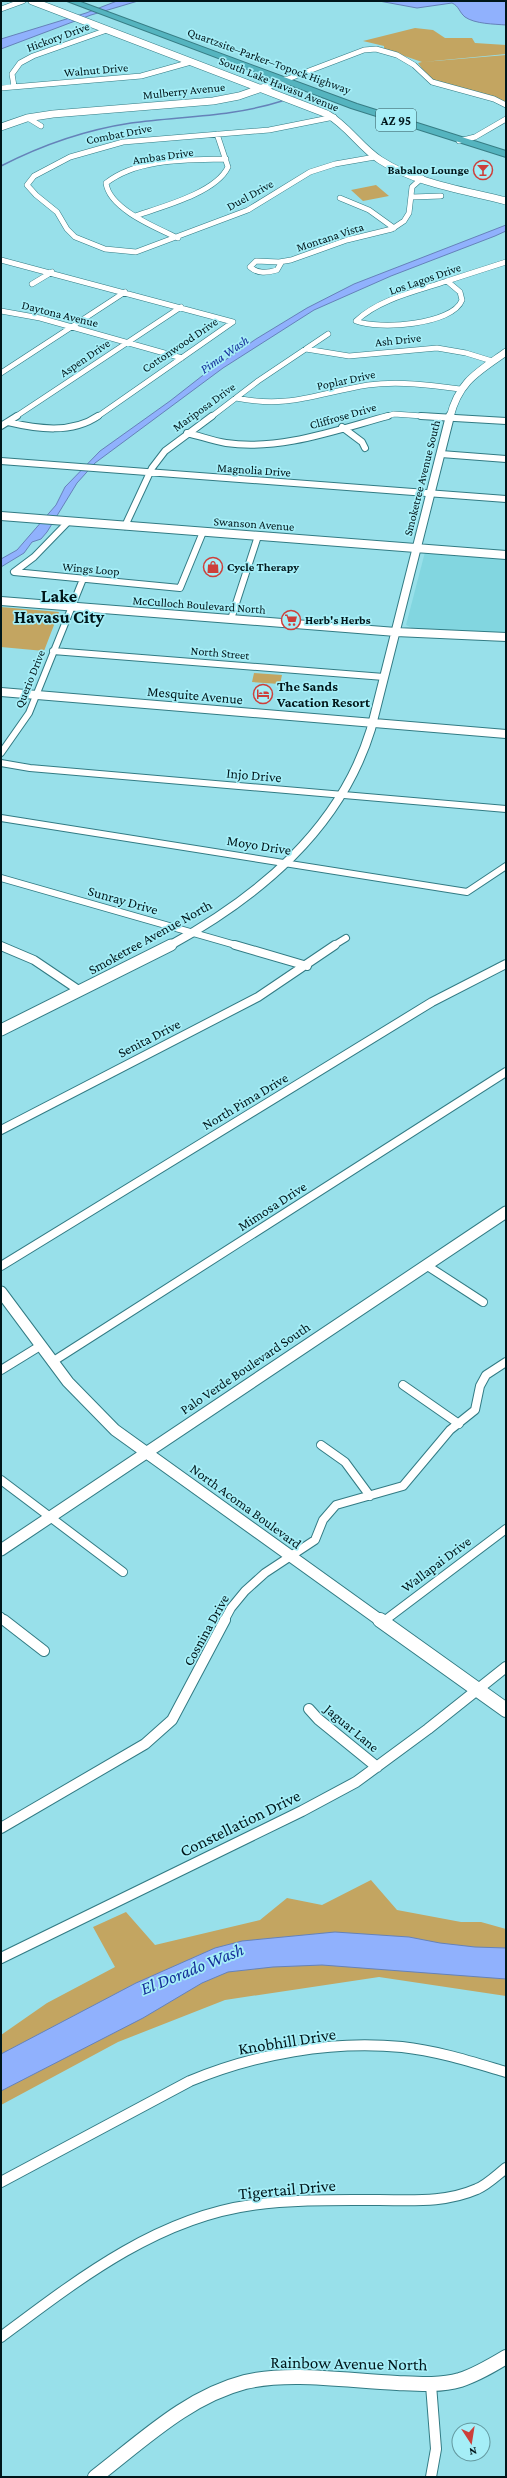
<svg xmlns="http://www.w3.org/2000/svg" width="507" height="2478" viewBox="0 0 507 2478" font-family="'Crimson Pro',serif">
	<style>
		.built { fill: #82d6e0 }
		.green { fill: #c3a561 }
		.water { fill: #90b1fd; stroke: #6582b9 }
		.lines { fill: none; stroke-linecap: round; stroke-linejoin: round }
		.stream { stroke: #6582b9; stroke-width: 1.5 }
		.street-far3-casing { stroke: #327b84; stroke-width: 6 }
		.street-far2-casing { stroke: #327b84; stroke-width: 8 }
		.street-far1-casing { stroke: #327b84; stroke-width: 10 }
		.street-casing { stroke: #327b84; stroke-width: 12 }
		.secondary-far3-casing { stroke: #327b84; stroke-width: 8 }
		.secondary-far2-casing { stroke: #327b84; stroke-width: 10 }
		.secondary-far1-casing { stroke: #327b84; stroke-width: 13 }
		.secondary-casing { stroke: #327b84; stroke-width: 16 }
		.highway-casing { stroke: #377d85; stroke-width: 2 }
		.street-far3 { stroke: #fff; stroke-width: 5 }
		.street-far2 { stroke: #fff; stroke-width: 6 }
		.street-far1 { stroke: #fff; stroke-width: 8 }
		.street { stroke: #fff; stroke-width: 10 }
		.secondary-far3 { stroke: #fff; stroke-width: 7 }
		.secondary-far2 { stroke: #fff; stroke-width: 8 }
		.secondary-far1 { stroke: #fff; stroke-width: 11 }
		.secondary { stroke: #fff; stroke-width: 14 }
		.highway { fill: #55b4bf; fill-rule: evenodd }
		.labels { text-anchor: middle; stroke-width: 3.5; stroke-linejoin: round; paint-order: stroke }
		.far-street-label { font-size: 12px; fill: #00161a; stroke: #a5eef7 }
		.far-poi-label { font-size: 12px; font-weight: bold; fill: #00161a; stroke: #a5eef7; text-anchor: start }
		.shield { fill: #a5eef7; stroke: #32575c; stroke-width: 1 }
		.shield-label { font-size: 13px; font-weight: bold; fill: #00161a }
		.far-water-label { font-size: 13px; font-style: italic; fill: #142e99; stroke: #a5eef7 }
		.poi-label { font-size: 14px; font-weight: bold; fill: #00161a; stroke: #a5eef7; text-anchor: start }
		.street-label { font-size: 14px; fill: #00161a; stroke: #a5eef7 }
		.near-street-label { font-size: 17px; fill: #00161a; stroke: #a5eef7 }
		.far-town-label { font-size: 18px; font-weight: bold; fill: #00161a; stroke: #a5eef7 }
		.near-water-label { font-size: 18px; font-style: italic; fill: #142e99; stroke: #a5eef7 }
	</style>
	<rect width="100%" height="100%" fill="#98e0ea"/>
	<path class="built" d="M425,552L506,558V636L412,628L406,625Z"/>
	<path class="green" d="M415,28L433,30L445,38H472L475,43L506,45V54L423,62L506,55V102L435,81L428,77L418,63L422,62L384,49V46L363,41Z
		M376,185L389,196L363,201L351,190Z
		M1,607L59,612L44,651L1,647Z
		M254,673L282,675L280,684L252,682Z
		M371,1880L397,1910L461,1922H481L506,1929V1996L379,1977L225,2000L118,2042L1,2105V2035L47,2003L115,1967L93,1927L126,1912L155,1945L260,1920L287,1898L322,1905Z"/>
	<path class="water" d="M117,1H138L91,15L1,49V39L86,13Z
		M379,1H506V25C494,24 475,24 465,17C459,12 459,6 452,3L417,8Z
		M506,225V231L495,236L391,276L314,310L223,368L95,463L77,483L47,532L41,539L32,542L24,553L1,567V559L17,550L56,505L65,487L100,451L170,401L202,376L256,339L307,308L354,284Z
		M335,1932L409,1937L440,1943L475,1947L506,1948V1979L322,1965L273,1967L228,1972L202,1983L143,2018L1,2091V2054L136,1983L215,1948L242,1941Z"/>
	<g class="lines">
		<path class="stream" d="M294,96L300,94
			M1,166C42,145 85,130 131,123C182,116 232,117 282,101"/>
		<g class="street-far3-casing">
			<path id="street-far3" d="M1,9L23,1
				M285,80L364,50L376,49L397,55L414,65L432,82L494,99L506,105
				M14,86L12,74L20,63L33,56L107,30
				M1,88L141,76L191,62
				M334,117L269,130L123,142L70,157L34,176L27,185L36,195L57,212L67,229L75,237L105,249L136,252L248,210L310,172L335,164L375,157
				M28,118L41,126
				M459,141L475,137L506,119
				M412,197L441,196
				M340,198L369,210L394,228
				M135,216C161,207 216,193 228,167L217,134
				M178,238C157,228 109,209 106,183C138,158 187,160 226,159
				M1,260L233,322L97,417
				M281,263L277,270C267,273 258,274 250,267L256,261L279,262L291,260L347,240L392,229L404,221L409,213L412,187L422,178
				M447,281L460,292L462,300C453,325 378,330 356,321C379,299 417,291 447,281Z
				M447,281L506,262
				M32,284L52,272
				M1,311L40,318L182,358
				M306,349L349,356L437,348L466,353L492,361
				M1,373L125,292
				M236,398C290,409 317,393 368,385C399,381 430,385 460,389
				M15,417L181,307
				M211,417L258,381L328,334
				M384,417L394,414L437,417"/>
		</g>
		<g class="street-far2-casing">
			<path id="street-far2" d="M421,416L506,421
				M8,422C37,429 72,434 98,416
				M1,426L17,416
				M342,427L362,442L365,448
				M187,433C200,436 213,441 226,443C280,451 336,430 388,416
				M441,454L506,459
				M1,461L506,499
				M68,522L34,557L14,572L180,588L203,532
				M125,526L152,468L165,451L212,416
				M231,619L258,536
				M53,651L384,677
				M1,753L29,713L83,579
				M1,763L30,768L506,809
				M1,818L467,892L506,866
				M1,878L239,946
				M333,946L346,938"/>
		</g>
		<g class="street-far1-casing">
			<path id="street-far1" d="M235,945L307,966
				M1,946L34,960L80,991
				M1,1130L258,997L335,945
				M426,1265L483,1302
				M1,1266L432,1002L506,964
				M52,1362L506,1072
				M1,1370L40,1346
				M403,1385L459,1424
				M321,1445L345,1462L370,1496
				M1,1480L123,1572
				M1,1617L5,1621
				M224,1621L231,1608L245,1591L265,1573L315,1540L323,1520L336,1505L403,1486L450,1430L475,1410L480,1386L486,1375L506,1362
				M384,1621L506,1529"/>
		</g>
		<g class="street-casing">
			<path id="street" d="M4,1620L44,1651
				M383,1621L385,1620
				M309,1709L318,1719L377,1767
				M1,1828L145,1744L172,1720L225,1620
				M1,1958L302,1811L356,1782L428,1729L506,1667
				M1,2182L190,2081C255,2054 331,2040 402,2047C438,2051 472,2062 506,2072
				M1,2337C76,2281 156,2218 252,2205C294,2199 337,2200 379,2200C412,2200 445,2203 477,2189C487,2185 497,2175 506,2168
				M431,2385L436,2449L431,2477"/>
		</g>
		<g class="secondary-far3-casing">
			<path id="secondary-far3" d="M32,1L327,114C348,126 360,147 380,160C417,184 464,190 506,201
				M1,127L27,118L53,114L213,101L239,96L285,80
				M450,417C459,381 478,372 506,352"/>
		</g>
		<g class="secondary-far2-casing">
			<path id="secondary-far2" d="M1,516L506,555
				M1,601L396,632L506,637
				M1,692L506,734
				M169,946C258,897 340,830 371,729L450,416"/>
		</g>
		<g class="secondary-far1-casing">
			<path id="secondary-far1" d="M1,1030L171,945
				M1,1292L68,1382L115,1430L381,1621
				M1,1550L506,1212"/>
		</g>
		<g class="secondary-casing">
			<path id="secondary" d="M380,1620L506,1710
				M95,2477C142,2441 187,2397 245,2382C291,2371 349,2381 397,2383C418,2384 439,2386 460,2380C476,2375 491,2366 506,2357"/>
		</g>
		<g class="highway-casing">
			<path id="highway" d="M67,1H78L357,104L506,151V157L351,108Z"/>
		</g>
		<use href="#street-far3" class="street-far3"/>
		<use href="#street-far2" class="street-far2"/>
		<use href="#street-far1" class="street-far1"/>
		<use href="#street" class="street"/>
		<use href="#secondary-far3" class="secondary-far3"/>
		<use href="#secondary-far2" class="secondary-far2"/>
		<use href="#secondary-far1" class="secondary-far1"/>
		<use href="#secondary" class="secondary"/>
		<use href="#highway" class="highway"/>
	</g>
	<defs>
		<g id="bar-ring" transform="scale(1)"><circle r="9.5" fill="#a5eef7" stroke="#cd3f3a" stroke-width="1.5"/><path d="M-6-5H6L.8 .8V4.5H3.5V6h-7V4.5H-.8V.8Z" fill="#cd3f3a"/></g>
		<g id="shop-ring" transform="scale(1)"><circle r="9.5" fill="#a5eef7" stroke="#cd3f3a" stroke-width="1.5"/><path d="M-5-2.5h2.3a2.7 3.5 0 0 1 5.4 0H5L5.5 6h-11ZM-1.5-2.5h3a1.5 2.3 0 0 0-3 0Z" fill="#cd3f3a"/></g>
		<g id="supermarket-ring" transform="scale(1)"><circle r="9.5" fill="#a5eef7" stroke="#cd3f3a" stroke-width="1.5"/><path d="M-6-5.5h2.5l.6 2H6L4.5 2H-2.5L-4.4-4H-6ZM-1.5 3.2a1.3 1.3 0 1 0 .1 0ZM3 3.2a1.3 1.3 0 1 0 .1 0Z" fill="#cd3f3a"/></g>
		<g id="hotel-ring" transform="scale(1)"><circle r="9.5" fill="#a5eef7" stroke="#cd3f3a" stroke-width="1.5"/><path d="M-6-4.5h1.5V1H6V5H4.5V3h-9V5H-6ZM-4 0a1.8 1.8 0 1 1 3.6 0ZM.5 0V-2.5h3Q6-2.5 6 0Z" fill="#cd3f3a"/></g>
	</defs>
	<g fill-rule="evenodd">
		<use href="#bar-ring" x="483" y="170"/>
		<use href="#shop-ring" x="213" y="567"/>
		<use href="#supermarket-ring" x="291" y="620"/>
		<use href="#hotel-ring" x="263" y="694"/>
	</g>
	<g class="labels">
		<g class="far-street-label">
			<text transform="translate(58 37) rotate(-20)" y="4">Hickory Drive</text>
			<text transform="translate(269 61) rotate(20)" y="4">Quartzsite–Parker–Topock Highway</text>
			<text transform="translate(96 70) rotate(-5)" y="4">Walnut Drive</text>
			<text transform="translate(279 84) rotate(22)" y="4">South Lake Havasu Avenue</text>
			<text transform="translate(184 91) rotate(-6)" y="4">Mulberry Avenue</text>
			<text transform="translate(119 134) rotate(-11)" y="4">Combat Drive</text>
			<text transform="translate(163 156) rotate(-8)" y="4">Ambas Drive</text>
			<text transform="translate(250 195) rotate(-29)" y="4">Duel Drive</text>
			<text transform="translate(330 237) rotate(-18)" y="4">Montana Vista</text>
			<text transform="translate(425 279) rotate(-19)" y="4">Los Lagos Drive</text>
			<text transform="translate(60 314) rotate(14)" y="4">Daytona Avenue</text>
			<text transform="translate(398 340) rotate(-6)" y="4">Ash Drive</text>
			<text transform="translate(180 345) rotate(-34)" y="4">Cottonwood Drive</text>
			<text transform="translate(85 358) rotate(-34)" y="4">Aspen Drive</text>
			<text transform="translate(346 380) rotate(-12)" y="4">Poplar Drive</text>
			<text transform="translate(204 407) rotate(-36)" y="4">Mariposa Drive</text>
			<text transform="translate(343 416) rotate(-16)" y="4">Cliffrose Drive</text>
			<text transform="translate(254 470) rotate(4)" y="4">Magnolia Drive</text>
			<text transform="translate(422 478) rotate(-76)" y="4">Smoketree Avenue South</text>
			<text transform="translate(254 524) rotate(4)" y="4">Swanson Avenue</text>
			<text transform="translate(91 569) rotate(5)" y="4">Wings Loop</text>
			<text transform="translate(199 605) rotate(4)" y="4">McCulloch Boulevard North</text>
			<text transform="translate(220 653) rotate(5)" y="4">North Street</text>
			<text transform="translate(30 679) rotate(-68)" y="4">Querio Drive</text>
		</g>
		<g class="far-poi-label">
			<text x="469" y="174" text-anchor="end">Babaloo Lounge</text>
			<text x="227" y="571">Cycle Therapy</text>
			<text x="305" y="624">Herb's Herbs</text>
		</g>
		<rect class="shield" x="376" y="109" width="40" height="22" rx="3"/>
		<g class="shield-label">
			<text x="396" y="125">AZ 95</text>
		</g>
		<g class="far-water-label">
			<text transform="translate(224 354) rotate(-35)" y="5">Pima Wash</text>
		</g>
		<g class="poi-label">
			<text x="277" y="691">The Sands<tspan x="277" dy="16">Vacation Resort</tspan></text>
		</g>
		<g class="street-label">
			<text transform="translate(195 695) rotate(5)" y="5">Mesquite Avenue</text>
			<text transform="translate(254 775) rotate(5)" y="5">Injo Drive</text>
			<text transform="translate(259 845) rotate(9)" y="5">Moyo Drive</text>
			<text transform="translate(123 900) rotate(16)" y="5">Sunray Drive</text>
			<text transform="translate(150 937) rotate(-29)" y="5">Smoketree Avenue North</text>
			<text transform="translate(149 1038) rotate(-27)" y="5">Senita Drive</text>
			<text transform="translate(245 1101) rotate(-31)" y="5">North Pima Drive</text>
			<text transform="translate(272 1206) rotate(-33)" y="5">Mimosa Drive</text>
			<text transform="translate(245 1368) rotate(-34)" y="5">Palo Verde Boulevard South</text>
			<text transform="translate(246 1506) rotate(36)" y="5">North Acoma Boulevard</text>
			<text transform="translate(436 1564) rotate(-37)" y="5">Wallapai Drive</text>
			<text transform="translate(206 1630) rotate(-61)" y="5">Cosnina Drive</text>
			<text transform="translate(352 1728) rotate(40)" y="5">Jaguar Lane</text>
		</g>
		<g class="near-street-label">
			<text transform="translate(240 1823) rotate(-26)" y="6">Constellation Drive</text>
			<text transform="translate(287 2041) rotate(-9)" y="6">Knobhill Drive</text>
			<text transform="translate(287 2189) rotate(-5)" y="6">Tigertail Drive</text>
			<text transform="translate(349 2363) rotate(1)" y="6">Rainbow Avenue North</text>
		</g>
		<g class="far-town-label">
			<text x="59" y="602">Lake<tspan x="59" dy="21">Havasu City</tspan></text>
		</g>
		<g class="near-water-label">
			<text transform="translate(192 1969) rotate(-22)" y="6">El Dorado Wash</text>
		</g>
	</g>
	<rect width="507" height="2478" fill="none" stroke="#00161a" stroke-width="4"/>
	<g transform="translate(471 2442) rotate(168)"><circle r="19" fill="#a5eef7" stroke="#63989f"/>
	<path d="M0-3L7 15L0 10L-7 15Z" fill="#cd3f3a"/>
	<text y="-6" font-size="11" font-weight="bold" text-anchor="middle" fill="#00161a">N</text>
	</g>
</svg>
